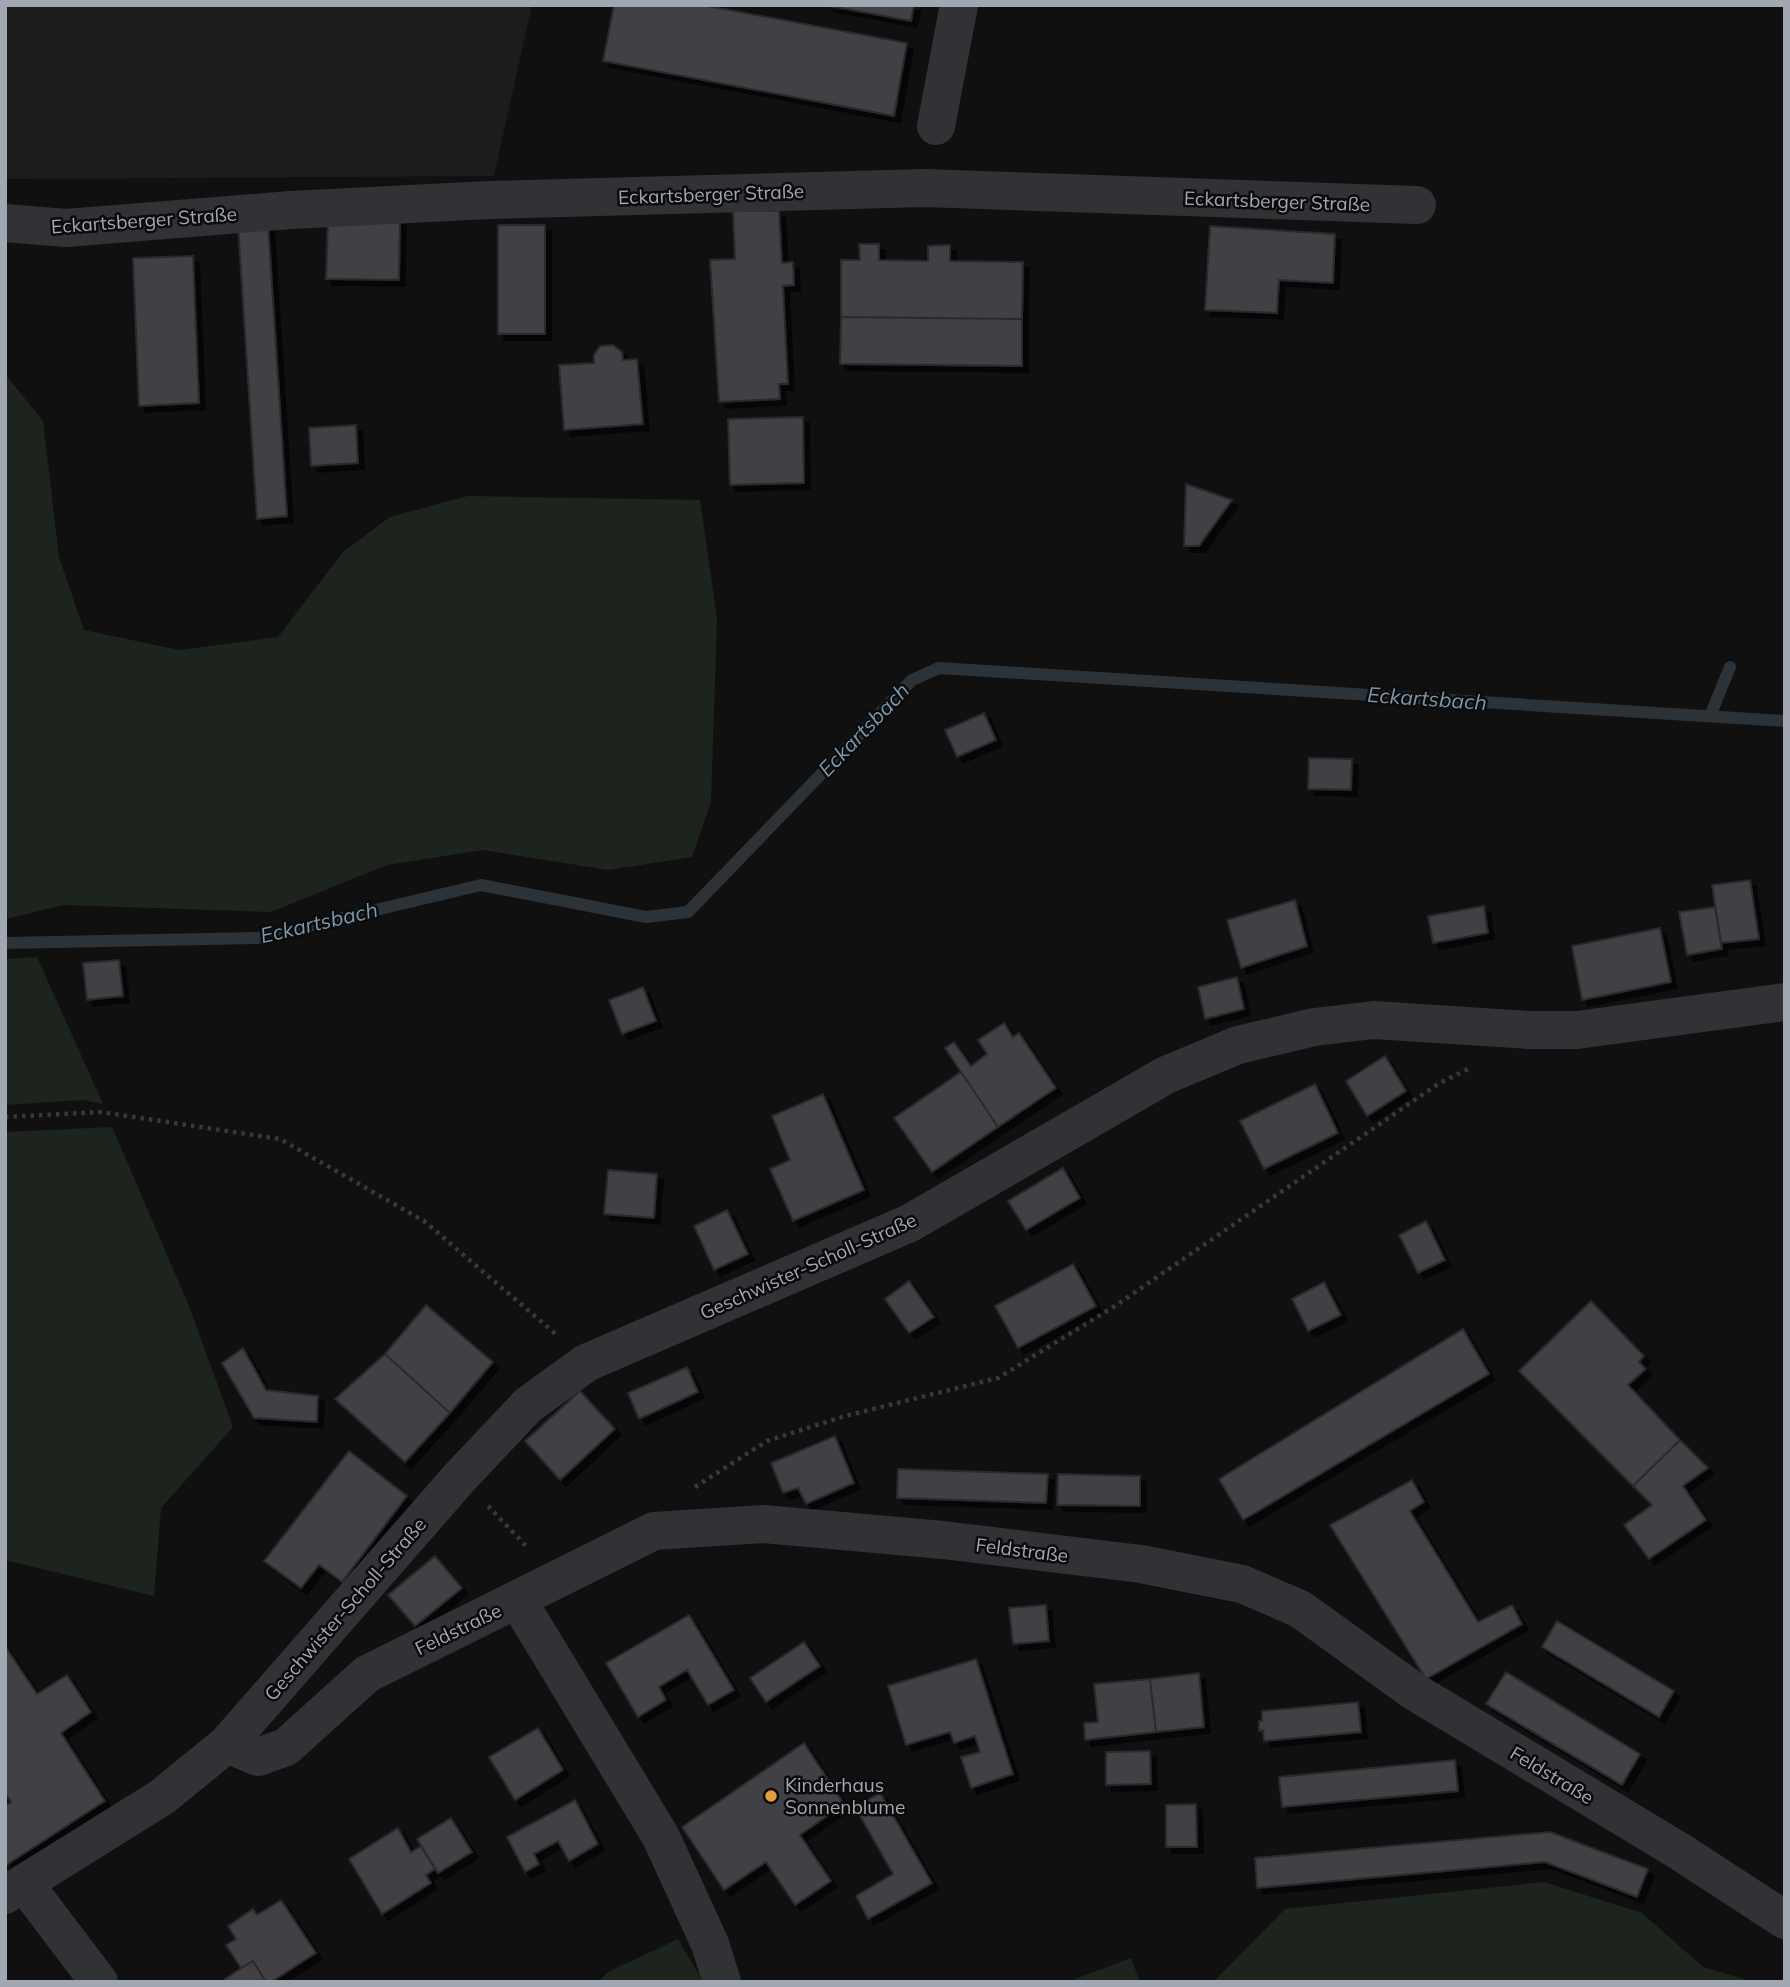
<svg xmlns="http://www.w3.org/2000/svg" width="1790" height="1987" viewBox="0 0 1790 1987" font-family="Mulish,sans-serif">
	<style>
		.built { fill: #1c1c1e }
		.green { fill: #1d241d }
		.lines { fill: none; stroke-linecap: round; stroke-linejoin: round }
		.stream { stroke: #2b3339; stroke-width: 12 }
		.building { fill: #3f4044; stroke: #2a2a2d; stroke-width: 2; filter: url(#shadow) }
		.path { stroke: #38393d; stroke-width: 4.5; stroke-dasharray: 3.5 5; stroke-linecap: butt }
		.minor { stroke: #313236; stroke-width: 38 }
		.poi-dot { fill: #e19e39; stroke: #0b0b0c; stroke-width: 2.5 }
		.labels { text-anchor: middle; stroke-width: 5; stroke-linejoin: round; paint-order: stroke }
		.street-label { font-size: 19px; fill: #a2a8b1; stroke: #0b0b0c }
		.poi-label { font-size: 19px; fill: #a2a8b1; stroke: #0b0b0c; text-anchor: start }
		.water-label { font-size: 21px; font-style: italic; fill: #7c97aa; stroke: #0b0b0c }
	</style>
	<defs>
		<filter id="shadow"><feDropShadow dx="6" dy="6" stdDeviation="0" flood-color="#0009"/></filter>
	</defs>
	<rect width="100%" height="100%" fill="#101011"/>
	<path class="built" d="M5,5H532L494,176L5,179Z"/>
	<path class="green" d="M5,374L43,421L59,557L84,630L179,650L278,637L343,552L390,517L468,496L700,500L717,618L711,802L692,857L608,870L483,850L387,865L271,912L64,905L5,919Z
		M37,957L103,1104L83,1100L5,1105V959Z
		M112,1127L189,1306L233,1427L161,1508L154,1596L5,1560V1132Z
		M1544,1882L1642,1913L1703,1967L1754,1982H1213L1285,1909Z
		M678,1939L703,1982H598L608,1972Z
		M1131,1958L1140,1982H1067Z"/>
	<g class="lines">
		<path class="stream" d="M1710,716L1730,667
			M5,943L258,938L481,885L646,917L688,912L912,680L939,668L1785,721"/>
	</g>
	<path class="building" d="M614,5H702L907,43L894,116L603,61Z
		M825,5H914L911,21Z
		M733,210L779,211L782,263L793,262L794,285L783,286L788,384H779L780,399L719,402L710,260L735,259Z
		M328,218L400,219L399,280L326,279Z
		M268,223L287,516L257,519L238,225Z
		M498,225H545V334H498Z
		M1210,226L1335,234L1333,283L1279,280L1277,313L1205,310Z
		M859,244H879V260L928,261V246L950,245V261L1023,262L1022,319L841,317V260H860Z
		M193,256L199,403L139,406L133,258Z
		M841,317L1022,319V366L840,364Z
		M613,345L622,352L623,360L637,359L643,424L564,430L559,365L594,363V355L600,346Z
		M803,417L804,483L730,485L728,419Z
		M356,425L358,463L311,466L309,428Z
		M1186,484L1232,500L1199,546H1184Z
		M984,713L996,740L957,757L945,730Z
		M1309,758L1352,759L1351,790L1308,789Z
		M1750,880L1759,939L1721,943L1712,885Z
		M1295,900L1307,946L1241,968L1227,920Z
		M1484,906L1488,933L1433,943L1428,916Z
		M1715,907L1722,949L1687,955L1679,912Z
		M1660,928L1671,982L1582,1000L1572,946Z
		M119,960L123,996L87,1000L83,963Z
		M1237,977L1244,1009L1205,1019L1198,987Z
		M643,987L656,1021L622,1034L609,1000Z
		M1004,1023L1013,1037L1019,1033L1056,1088L998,1127L945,1048L954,1042L971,1066L987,1054L978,1040Z
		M1385,1056L1406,1091L1367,1116L1346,1081Z
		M961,1072L998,1127L932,1172L894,1118Z
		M1315,1084L1338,1133L1264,1169L1240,1121Z
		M823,1094L864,1190L793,1221L770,1169L790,1160L772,1116Z
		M1063,1168L1080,1198L1026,1230L1008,1201Z
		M608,1170L657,1174L654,1218L604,1214Z
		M727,1210L748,1254L714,1270L694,1226Z
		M1426,1221L1445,1260L1418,1273L1399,1235Z
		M1073,1264L1096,1306L1018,1348L995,1306Z
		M909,1281L934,1317L909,1333L885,1299Z
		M1324,1282L1341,1315L1308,1331L1292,1299Z
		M1591,1301L1644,1356L1639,1362L1646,1369L1628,1385L1680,1440L1633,1486L1519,1371Z
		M426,1305L493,1362L450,1413L385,1354Z
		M1463,1329L1489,1374L1243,1520L1219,1479Z
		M243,1348L266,1390L318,1396L317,1422L254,1418L222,1363Z
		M385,1354L450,1413L405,1462L335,1399Z
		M687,1367L698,1392L639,1419L628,1393Z
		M580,1391L615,1429L560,1480L525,1441Z
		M835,1436L854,1483L806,1504L798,1488L783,1493L771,1463Z
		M1680,1440L1708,1468L1683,1486L1706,1520L1649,1559L1624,1525L1652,1505L1633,1486Z
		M349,1451L407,1496L342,1582L319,1565L301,1588L264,1561Z
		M898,1469L1048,1474L1046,1503L897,1498Z
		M1058,1474L1140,1476V1506L1057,1505Z
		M1412,1480L1424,1502L1410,1511L1478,1622L1512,1605L1522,1624L1426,1679L1330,1525Z
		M435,1556L462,1588L415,1626L388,1595Z
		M1046,1605L1049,1641L1013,1644L1009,1608Z
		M689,1615L734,1690L708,1705L687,1670L659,1687L666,1700L638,1717L606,1663Z
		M1557,1621L1674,1691L1659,1717L1542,1647Z
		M804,1642L820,1666L766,1702L750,1678Z
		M5,1646L37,1694L67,1675L91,1712L61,1733L105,1801L5,1866V1806L11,1802L5,1793Z
		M976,1659L1013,1774L971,1788L961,1757L980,1752L975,1736L954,1743L950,1732L906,1745L888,1686Z
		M1506,1672L1640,1754L1622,1785L1486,1704Z
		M1199,1673L1204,1727L1156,1732L1150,1679Z
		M1150,1679L1156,1732L1085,1740L1084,1723L1098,1722L1094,1684Z
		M1358,1702L1361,1732L1264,1741L1263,1730L1259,1731V1721H1262V1711Z
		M538,1728L563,1770L515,1800L489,1757Z
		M804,1743L844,1804L800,1835L831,1881L795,1905L766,1862L724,1890L682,1827Z
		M1150,1751L1151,1784L1106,1785V1752Z
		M1455,1760L1458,1791L1282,1807L1279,1777Z
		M880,1793L932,1883L868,1919L856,1896L893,1874L855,1807Z
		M575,1800L598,1844L569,1861L558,1841L534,1854L539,1864L525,1872L507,1837Z
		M1196,1804L1197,1847H1166V1805Z
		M451,1818L472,1852L438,1873L417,1839Z
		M398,1828L411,1852L421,1846L435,1869L426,1875L431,1883L382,1914L349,1859Z
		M1550,1832L1648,1869L1637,1897L1545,1862L1257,1888L1255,1858Z
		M281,1900L316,1953L271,1982H266L253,1961L241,1968L226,1945L236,1939L228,1926L253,1909L257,1915Z
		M253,1961L266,1982H221L241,1968Z"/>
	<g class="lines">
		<path class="path" d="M5,1117L101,1112L280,1139L424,1221L558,1336
			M695,1487L767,1441L845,1416L998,1378L1115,1306L1438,1084L1470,1068
			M488,1506L528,1548"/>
		<path class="minor" d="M936,126L959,5
			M5,223L66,228L291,210L489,200L924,188L1417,205
			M517,1599L661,1837L710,1944L722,1982
			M227,1744L258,1757L286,1747L367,1674L654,1531L763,1524L943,1540L1141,1564L1242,1584L1300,1609L1415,1692L1679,1851L1785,1920
			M24,1883L99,1982
			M5,1895L162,1797L227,1744L460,1477L528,1405L586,1363L910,1223L1166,1075L1238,1045L1314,1027L1374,1020L1529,1030H1577L1785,1002"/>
	</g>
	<circle class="poi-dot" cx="771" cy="1796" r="7"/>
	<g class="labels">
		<g class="street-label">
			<text transform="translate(711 194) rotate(-2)" y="7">Eckartsberger Straße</text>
			<text transform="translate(1277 201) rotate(2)" y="7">Eckartsberger Straße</text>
			<text transform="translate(144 220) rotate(-4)" y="7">Eckartsberger Straße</text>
			<text transform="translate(808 1266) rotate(-24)" y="7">Geschwister-Scholl-Straße</text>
			<text transform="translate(1022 1550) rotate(7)" y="7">Feldstraße</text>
			<text transform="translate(345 1609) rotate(-49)" y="7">Geschwister-Scholl-Straße</text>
			<text transform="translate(458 1629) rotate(-26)" y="7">Feldstraße</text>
			<text transform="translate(1552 1775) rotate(31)" y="7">Feldstraße</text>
		</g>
		<g class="poi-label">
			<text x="785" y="1792">Kinderhaus<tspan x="785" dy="22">Sonnenblume</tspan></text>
		</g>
		<g class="water-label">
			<text transform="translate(1427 699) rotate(4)" y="7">Eckartsbach</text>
			<text transform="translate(864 730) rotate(-46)" y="7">Eckartsbach</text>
			<text transform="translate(319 923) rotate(-13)" y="7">Eckartsbach</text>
		</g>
	</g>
	<rect width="1790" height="1987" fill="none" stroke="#a2a8b1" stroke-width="14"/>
</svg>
